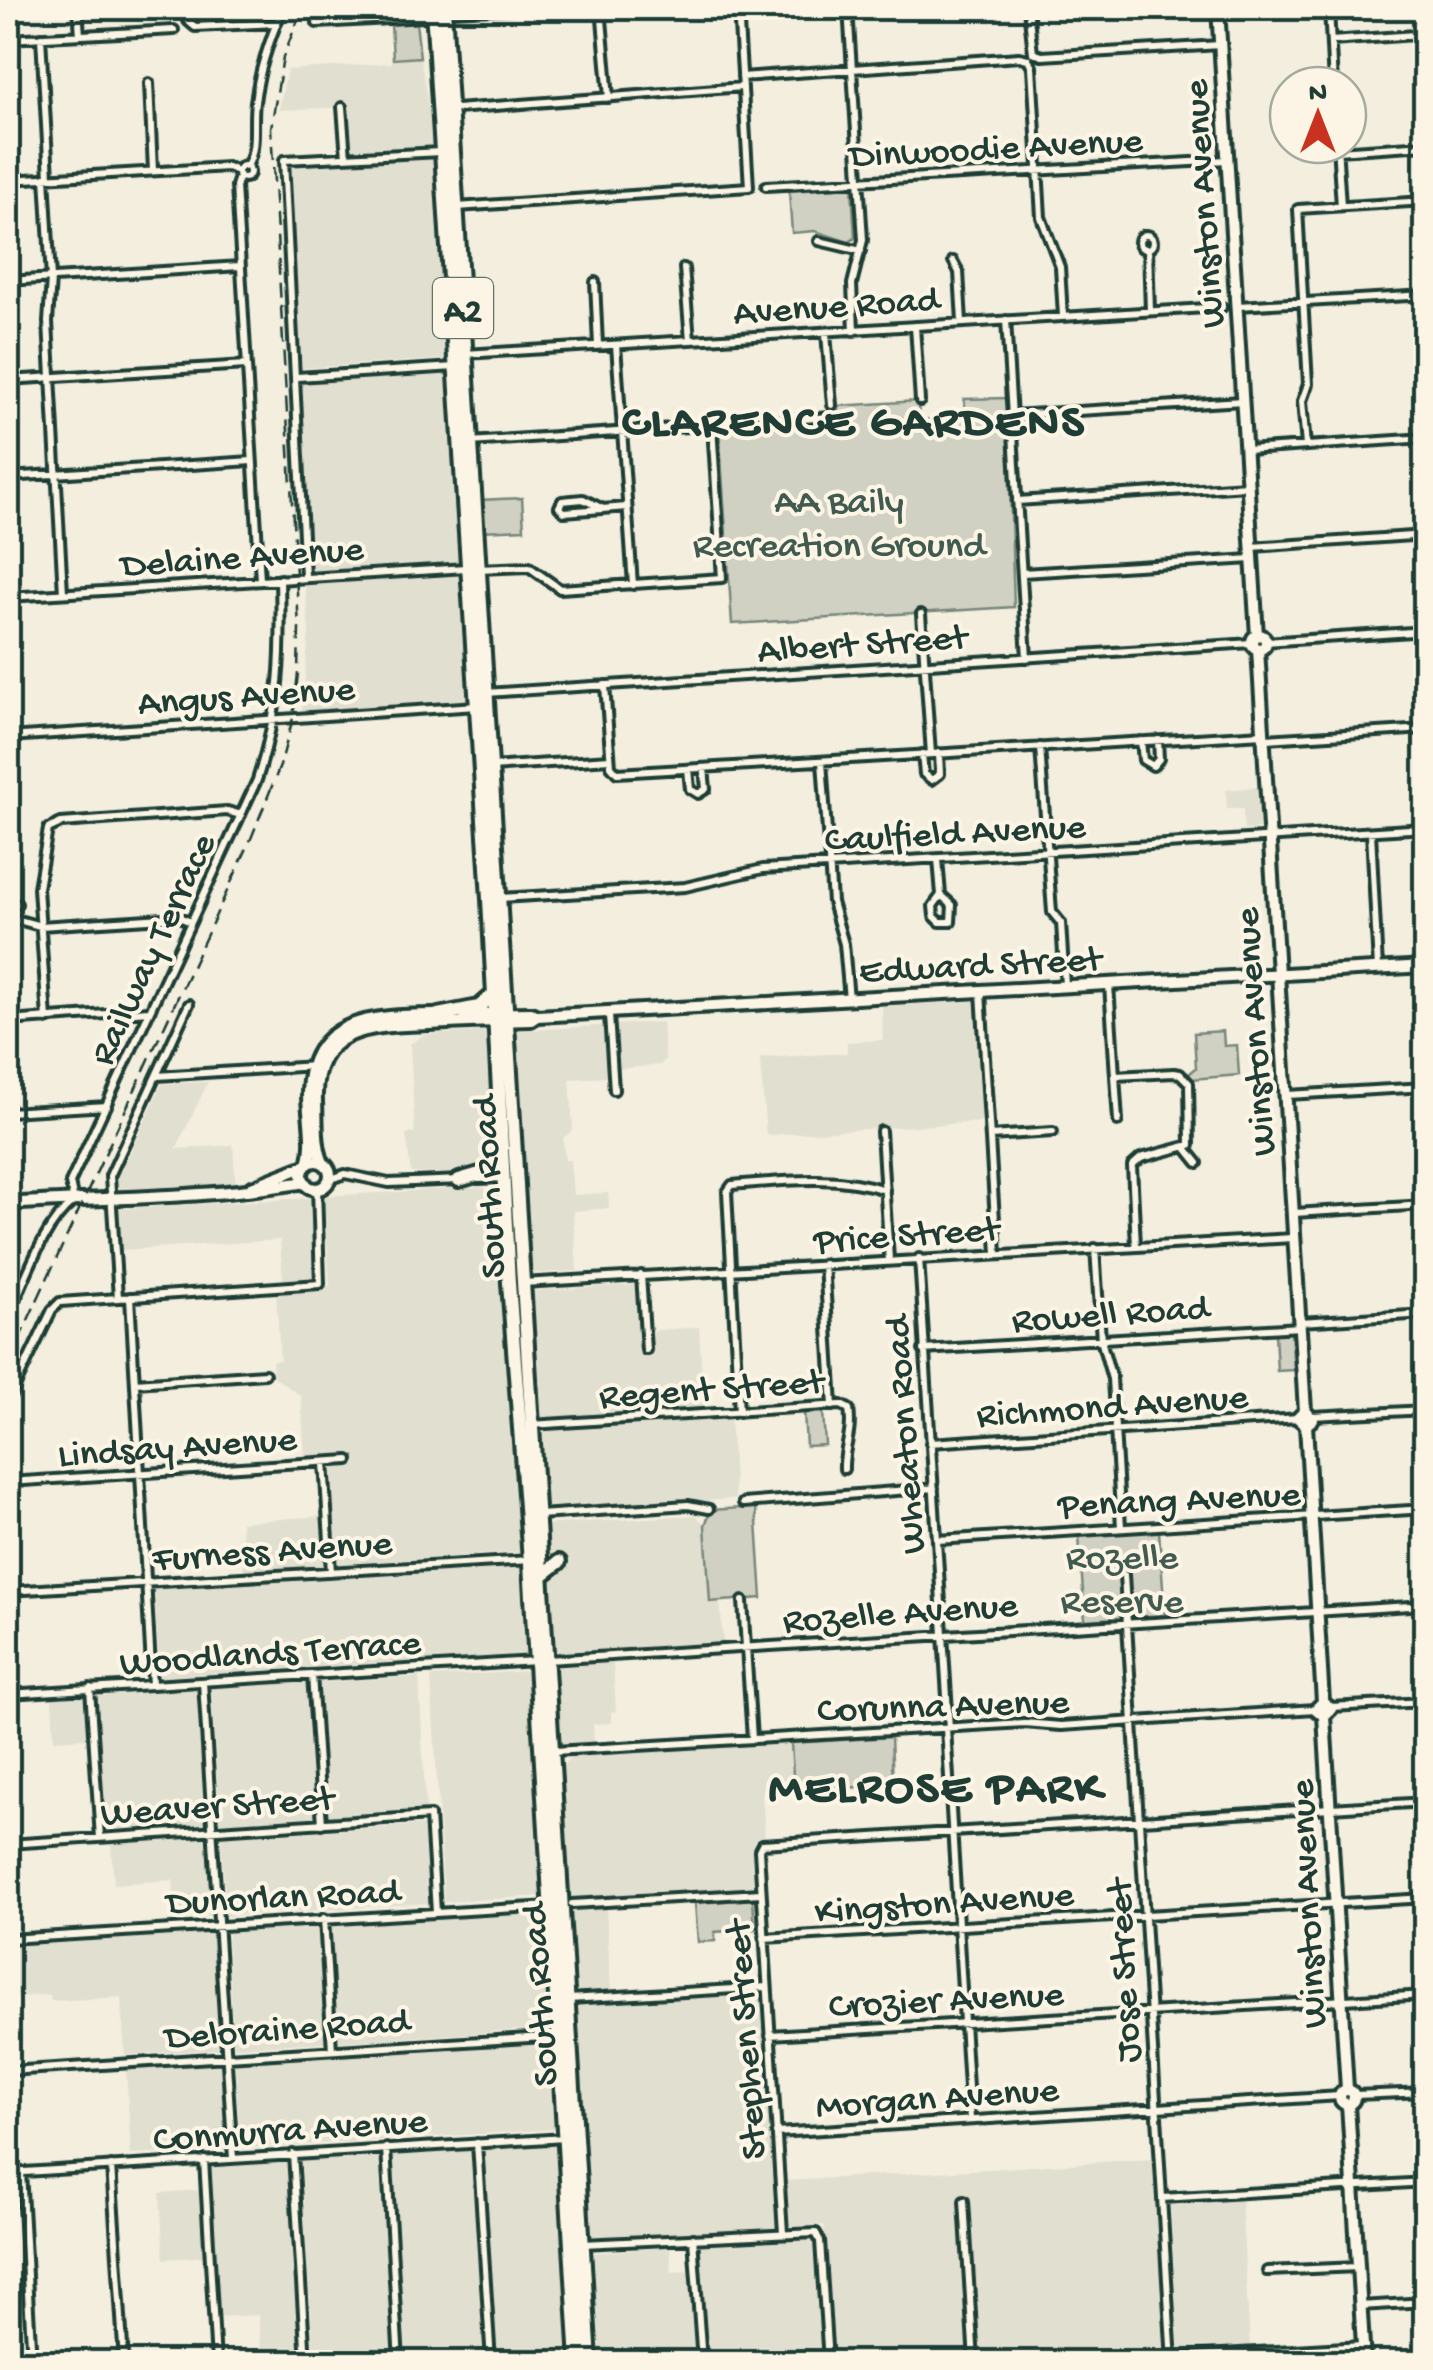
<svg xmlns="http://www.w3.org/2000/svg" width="1433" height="2370" viewBox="0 0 1433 2370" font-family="'Gochi Hand',sans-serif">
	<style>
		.built { fill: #e1dfd0 }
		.green { fill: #d0d1c2; stroke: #78877b; stroke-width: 2.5 }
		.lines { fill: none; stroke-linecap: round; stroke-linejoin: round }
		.street-casing { stroke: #1f3d34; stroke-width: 14 }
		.secondary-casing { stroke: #1f3d34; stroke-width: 18 }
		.highway-casing { stroke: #1f3d34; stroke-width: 20 }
		.street { stroke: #fcf5e5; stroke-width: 6 }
		.secondary { stroke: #fcf5e5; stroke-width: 10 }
		.highway { stroke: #fcf5e5; stroke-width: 12 }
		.rail { stroke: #1f3d34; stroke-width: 2.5; stroke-dasharray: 15 8; stroke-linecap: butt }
		.labels { text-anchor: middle; stroke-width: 8; stroke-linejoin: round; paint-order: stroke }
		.shield { fill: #fcf5e5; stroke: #617469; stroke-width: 2.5 }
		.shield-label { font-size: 35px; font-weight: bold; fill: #1f3d34 }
		.street-label { font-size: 38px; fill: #1f3d34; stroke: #fcf5e5 }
		.park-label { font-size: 38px; fill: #425b50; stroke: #fcf5e5 }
		.district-label { font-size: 48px; font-weight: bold; letter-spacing: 2.5px; fill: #1f3d34; stroke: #fcf5e5 }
	</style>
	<rect width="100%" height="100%" fill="#f3eede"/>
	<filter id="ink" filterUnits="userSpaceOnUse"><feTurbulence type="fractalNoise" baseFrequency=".01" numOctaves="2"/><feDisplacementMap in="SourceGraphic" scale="20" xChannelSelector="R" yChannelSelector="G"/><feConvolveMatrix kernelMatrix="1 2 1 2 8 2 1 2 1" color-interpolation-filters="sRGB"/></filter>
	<g filter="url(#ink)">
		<path class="built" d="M177,8H278L274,15L198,20L194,11L178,12Z
			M420,57L435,146L430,149L349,155L346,107L279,110L287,70L392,63L393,59Z
			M436,158L449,359L302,368L290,167Z
			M452,372L462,563L309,574L300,381Z
			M463,574L472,699L302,711L309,631L305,584Z
			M1258,787L1261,829L1244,830L1243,809H1227L1226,790Z
			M974,1001L982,1122L766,1135L760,1058L847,1053V1042L883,1040L882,1006Z
			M662,1022L665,1060L660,1065L607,1070L606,1077L570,1079L573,1130L563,1138L565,1160H570L573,1195L608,1193L609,1208L573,1211L577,1271L528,1274L512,1031Z
			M487,1031L497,1144L491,1162L474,1174L411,1173L406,1134L415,1133L410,1044L424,1035Z
			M208,1082L176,1149L233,1145L236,1188L117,1195V1181L162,1084Z
			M483,1187L500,1206L523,1552L337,1564L330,1456L305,1457L301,1396L273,1376L272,1361L280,1360L276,1290L330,1286L324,1196Z
			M309,1198L314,1278L283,1280L280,1240L120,1250L117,1209Z
			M635,1285L640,1351L649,1350L648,1331L699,1327L704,1408L536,1419L528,1291Z
			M730,1417L735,1499L543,1509L539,1433L543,1428Z
			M696,1515L705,1525L710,1601H720L723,1642L551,1653L542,1525Z
			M322,1516L326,1566L244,1572L241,1522Z
			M521,1566L527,1654L160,1677L154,1589Z
			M613,1663L616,1711L611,1712V1723L593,1724L594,1744L557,1746L552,1667Z
			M529,1671L542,1896L444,1902L431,1677Z
			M419,1677L426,1814L328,1821L319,1682Z
			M305,1682L314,1817L220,1823L211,1688Z
			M197,1689L205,1824L106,1830L98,1696Z
			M84,1696L86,1738L54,1740L52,1698Z
			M791,1743L794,1791L762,1793L765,1838L754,1840L757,1889L565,1901L558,1770L572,1756Z
			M424,1825L428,1903L226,1916L221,1837Z
			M207,1838L212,1915L176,1918L173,1880L114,1884L111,1844Z
			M606,1908L611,1993L571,1995L566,1910Z
			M545,1912L552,2028L338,2042L330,1926Z
			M319,1924L326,2042L234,2047L227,1929Z
			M212,1932L219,2049L125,2055L121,1997L51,2001L50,1995L8,1997V1944Z
			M763,1991L777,2229L587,2240L572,2002Z
			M552,2042L558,2129L240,2149L235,2062Z
			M220,2063L225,2150L131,2155L126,2068Z
			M560,2145L573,2362H497L484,2150Z
			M473,2148L485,2362H403L391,2153Z
			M381,2154L394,2362H314L301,2159Z
			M291,2159L304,2362H262L258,2315L218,2317L208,2164Z
			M1153,2159L1164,2350L958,2362H833L824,2225L788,2227L785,2181Z
			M202,2190L206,2256L164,2259L160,2193Z
			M1241,2198L1250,2347L1179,2351L1170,2203Z
			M815,2237L822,2362H706L700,2243Z
			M670,2247L672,2272L691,2271L697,2362H598L591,2253Z"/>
		<path class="green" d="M416,22L420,57L393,59L391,24Z
			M852,187L855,238L849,242L815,231L792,233L789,191Z
			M1007,398L1014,607L732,624L719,426L838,418V406L918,401L919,420L965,417L964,399Z
			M522,498L524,529L481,531L479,500Z
			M1223,1031L1224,1046L1237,1045L1239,1075L1192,1079L1189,1074L1196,1068L1194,1033Z
			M1291,1332L1294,1370L1277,1371L1275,1333Z
			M823,1411L825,1445L806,1446L804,1412Z
			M756,1507L762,1598L710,1602L705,1525L711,1510Z
			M1159,1531L1165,1615L1085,1620L1079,1536Z
			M891,1737L893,1785L794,1791L791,1743Z
			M753,1899L755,1929L715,1932V1941L698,1942L695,1903Z"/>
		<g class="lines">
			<g class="street-casing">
				<path id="street" d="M78,8L80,35
					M601,8L609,98
					M848,8L863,240L852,284L854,331
					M1028,8L1033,53L1042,56L1220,45
					M1329,8L1333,85
					M452,11L514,8
					M188,21L195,27L276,23
					M317,23L426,17
					M41,37L49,177
					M8,39L174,30
					M1331,41L1415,35
					M742,77L1019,57L1028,59L1032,67L1041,217L1060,267L1063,316
					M149,83L153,171
					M342,107L346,157
					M456,109L743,87
					M1337,145L1341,206
					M1337,151L1426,145
					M238 172a6 6 0 1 1 12 0a6 6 0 1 1-12 0Z
					M247,166C258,147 252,123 255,102C259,69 270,38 283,8
					M45,177L51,279L48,322L63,593
					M239,177L236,186L260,580
					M8,180L228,167L237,171
					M766,186L1227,160
					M457,207L749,187L738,8
					M1139 242a7 7 0 1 1 14 0a7 7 0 1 1-14 0Z
					M819,241L861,251
					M1148,249L1150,311
					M953,261L959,272L962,322
					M684,268L690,340
					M8,281L240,266
					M595,282L598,345
					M1238,306L1426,295
					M1006,320L1027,658
					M915,326L920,401
					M826,333L832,405
					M616,345L633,585
					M465,354L1222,307
					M297,377L455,367
					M8,380L246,365
					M1012,415L1243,401
					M470,442L832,417
					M1306,446L1302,401L1308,384L1298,209L1426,201
					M1246,450L1426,438
					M8,477L252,461
					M1017,501L1247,486
					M603,509L583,499L562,501L559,507L564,512L627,507
					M1252,547L1426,535
					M478,569L529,567L560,589L722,578L712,426
					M1022,573L1252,559
					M305,576L284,160L441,152
					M8,597L466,568
					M921,614L931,754
					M1265,642L1426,631
					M605,685L611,766L617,773L1263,734
					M485,693L1252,643
					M8,737L477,706
					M1265,739L1426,729
					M1141,741L1143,760L1153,766L1159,759L1158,740
					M1040,747L1052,912L1061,923L1065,985
					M922,754L924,774L932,780L940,774L939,753
					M822,761L832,902L844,944L849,999
					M491,767L610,759
					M688,769L690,789L698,794L706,789L704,768
					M1371,832L1378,969
					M938,859L941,895L952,905L951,922H940L934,916L933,906L941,895
					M500,898L685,887L763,869L1426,828
					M8,910L17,904
					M8,917L40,926L179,917L191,922
					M1109,985L1118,1121
					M981,992L997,1253
					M609,1015L614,1090
					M47,1019L38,888L48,829L61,823L227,811L241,815
					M8,1021L149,1011
					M157,1076L315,1066
					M1115,1076L1174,1073L1180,1074L1189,1083L1190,1145L1141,1158L1132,1166L1136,1246
					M1287,1095L1426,1087
					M8,1112L107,1106
					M881,1131L889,1260
					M990,1136L1053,1132
					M1186,1148L1198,1163
					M478,1179L505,1178
					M329,1180L345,1174L389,1183L461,1180
					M1294,1213L1426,1205
					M1095,1248L1101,1340L1112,1379L1121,1527
					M919,1258L949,1728
					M824,1264L833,1406
					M641,1275L646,1350
					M522,1283L1293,1238
					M130,1297L152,1685
					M118,1298L110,1176L189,1004
					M8,1318C25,1281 41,1227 74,1201L70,1183L257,780C281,706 282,655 280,579
					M1300,1322L1426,1314
					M923,1350L1300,1327
					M135,1383L265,1374
					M8,1402L52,1310L60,1302L320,1284L317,1188
					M739,1412L727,1192L732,1185C783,1181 835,1174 885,1190
					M1312,1416L1426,1410
					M531,1425L841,1405L849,1409C853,1435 843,1448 844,1469
					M930,1443L1298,1418
					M324,1462L331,1572
					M8,1482L349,1460
					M743,1503L934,1488
					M539,1515L688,1505L709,1509
					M937,1540L1426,1509
					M1124,1575L1172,2362
					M8,1591L530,1560
					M743,1601L752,1739
					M547,1660L1426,1605
					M312,1675L322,1824
					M203,1682L233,2159
					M90,1688L100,1838
					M8,1694L535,1661
					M1330,1707L1426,1702
					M946,1728L970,2120
					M554,1751L1024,1723L1061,1726L1315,1709
					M8,1844L430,1816L436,1912
					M572,1904L761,1893
					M324,1918L332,2050
					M764,1938L1426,1898
					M8,1939L550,1906
					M569,1999L767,1987
					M770,2035L1426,1995
					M8,2071L560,2036
					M1355,2095L1426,2092
					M776,2133L1340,2096
					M477,2143L491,2362
					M386,2148L399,2362
					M293,2154L306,2362
					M204,2160L216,2362
					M111,2166L124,2362
					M21,2172L32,2362
					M8,2173L565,2138
					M1162,2198L1426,2182
					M964,2201L974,2362
					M783,2233L759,1850L762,1844L1426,1802
					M693,2238L702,2362
					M582,2244L816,2233L820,2241L828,2362
					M1267,2271L1358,2267
					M1360,2306L1426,2302
					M1083,2362L1363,2346"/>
			</g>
			<g class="secondary-casing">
				<path id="secondary" d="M1218,8L1257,636
					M1252 642a7 7 0 1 1 14 0a7 7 0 1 1-14 0Z
					M1258,649L1305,1411
					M464,1014L531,1013L537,1016
					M302 1175a14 14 0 1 1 28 0a14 14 0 1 1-28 0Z
					M323,1163C315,1144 317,1122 316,1102C313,1025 373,1026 430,1024C464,1022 497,1021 531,1020L537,1016L1426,966
					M308,1164C315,1142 308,1117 308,1094C309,1013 382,1016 442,1015
					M252,1187L305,1166
					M8,1204C107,1197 207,1199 305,1182
					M1306,1425L1298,1418L1305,1411L1313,1419L1306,1425L1323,1702
					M1324,1716L1316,1709L1323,1702L1331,1709L1324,1716L1347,2089
					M1340 2097a7 7 0 1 1 14 0a7 7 0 1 1-14 0Z
					M1348,2104L1364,2362"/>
			</g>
			<g class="highway-casing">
				<path id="highway" d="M433,8L489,899L509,1283L529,1547L578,2362
					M444,8L590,2362
					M438,1015L479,1007L494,994
					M459,1180L490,1171L502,1156
					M541,1576L559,1562"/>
			</g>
			<use href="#street" class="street"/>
			<use href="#secondary" class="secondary"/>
			<use href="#highway" class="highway"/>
			<path class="rail" d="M8,1363L248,846L280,766L293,718L298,673L299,628L271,128L283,57L303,8"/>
		</g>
	</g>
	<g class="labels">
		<rect class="shield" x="433" y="278" width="60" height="60" rx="8"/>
		<g class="shield-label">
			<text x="463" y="320">A2</text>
		</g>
		<g class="street-label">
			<text transform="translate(996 145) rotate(-3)" y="13">Dinwoodie Avenue</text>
			<text transform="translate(1201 204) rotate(-94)" y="13">Winston Avenue</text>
			<text transform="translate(836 303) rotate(-4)" y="13">Avenue Road</text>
			<text transform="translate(242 554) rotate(-4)" y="13">Delaine Avenue</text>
			<text transform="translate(862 641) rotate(-4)" y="13">Albert Street</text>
			<text transform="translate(246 693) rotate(-4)" y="13">Angus Avenue</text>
			<text transform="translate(955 830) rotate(-3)" y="13">Caulfield Avenue</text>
			<text transform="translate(150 948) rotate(-65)" y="13">Railway Terrace</text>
			<text transform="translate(980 962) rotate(-3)" y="13">Edward Street</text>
			<text transform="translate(1252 1032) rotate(-94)" y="13">Winston Avenue</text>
			<text transform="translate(486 1187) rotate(-93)" y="13">South Road</text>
			<text transform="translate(906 1232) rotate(-4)" y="13">Price Street</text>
			<text transform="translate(1110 1311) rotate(-4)" y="13">Rowell Road</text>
			<text transform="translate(711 1386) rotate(-4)" y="13">Regent Street</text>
			<text transform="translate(1112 1403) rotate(-4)" y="13">Richmond Avenue</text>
			<text transform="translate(902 1435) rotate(-94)" y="13">Wheaton Road</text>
			<text transform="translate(177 1444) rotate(-4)" y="13">Lindsay Avenue</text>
			<text transform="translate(1179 1497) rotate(-3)" y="13">Penang Avenue</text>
			<text transform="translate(272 1548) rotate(-4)" y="13">Furness Avenue</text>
			<text transform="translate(900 1610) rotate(-4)" y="13">Rozelle Avenue</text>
			<text transform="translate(270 1650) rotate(-4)" y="13">Woodlands Terrace</text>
			<text transform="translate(943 1703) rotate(-2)" y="13">Corunna Avenue</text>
			<text transform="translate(217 1803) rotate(-4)" y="13">Weaver Street</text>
			<text transform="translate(283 1894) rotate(-3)" y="13">Dunorlan Road</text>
			<text transform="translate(944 1900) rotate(-4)" y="13">Kingston Avenue</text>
			<text transform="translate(1305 1904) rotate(-93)" y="13">Winston Avenue</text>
			<text transform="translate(1121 1971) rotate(-93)" y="13">Jose Street</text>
			<text transform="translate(537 1995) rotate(-94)" y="13">South Road</text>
			<text transform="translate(946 1997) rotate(-3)" y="13">Crozier Avenue</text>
			<text transform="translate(287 2026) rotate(-4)" y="13">Deloraine Road</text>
			<text transform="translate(743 2040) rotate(-94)" y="13">Stephen Street</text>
			<text transform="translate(937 2095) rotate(-4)" y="13">Morgan Avenue</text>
			<text transform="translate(290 2127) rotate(-4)" y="13">Conmurra Avenue</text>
		</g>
		<g class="park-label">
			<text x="839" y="511">AA Baily<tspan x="839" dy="44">Recreation Ground</tspan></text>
			<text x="1122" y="1567">Rozelle<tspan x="1122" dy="44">Reserve</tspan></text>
		</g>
		<g class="district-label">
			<text x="854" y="434">CLARENCE GARDENS</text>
			<text x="936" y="1800">MELROSE PARK</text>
		</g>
	</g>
	<rect width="1433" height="2370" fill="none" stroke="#fcf5e5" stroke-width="40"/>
	<rect x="20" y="20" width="1393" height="2330" fill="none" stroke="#1f3d34" stroke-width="4" filter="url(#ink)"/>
	<g transform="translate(1318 115)"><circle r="48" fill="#fcf5e5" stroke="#a4ab9e" stroke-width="2.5"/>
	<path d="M0-8L18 38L0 25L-18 38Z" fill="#c8321e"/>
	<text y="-15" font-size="28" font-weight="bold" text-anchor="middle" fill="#1f3d34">N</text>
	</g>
</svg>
